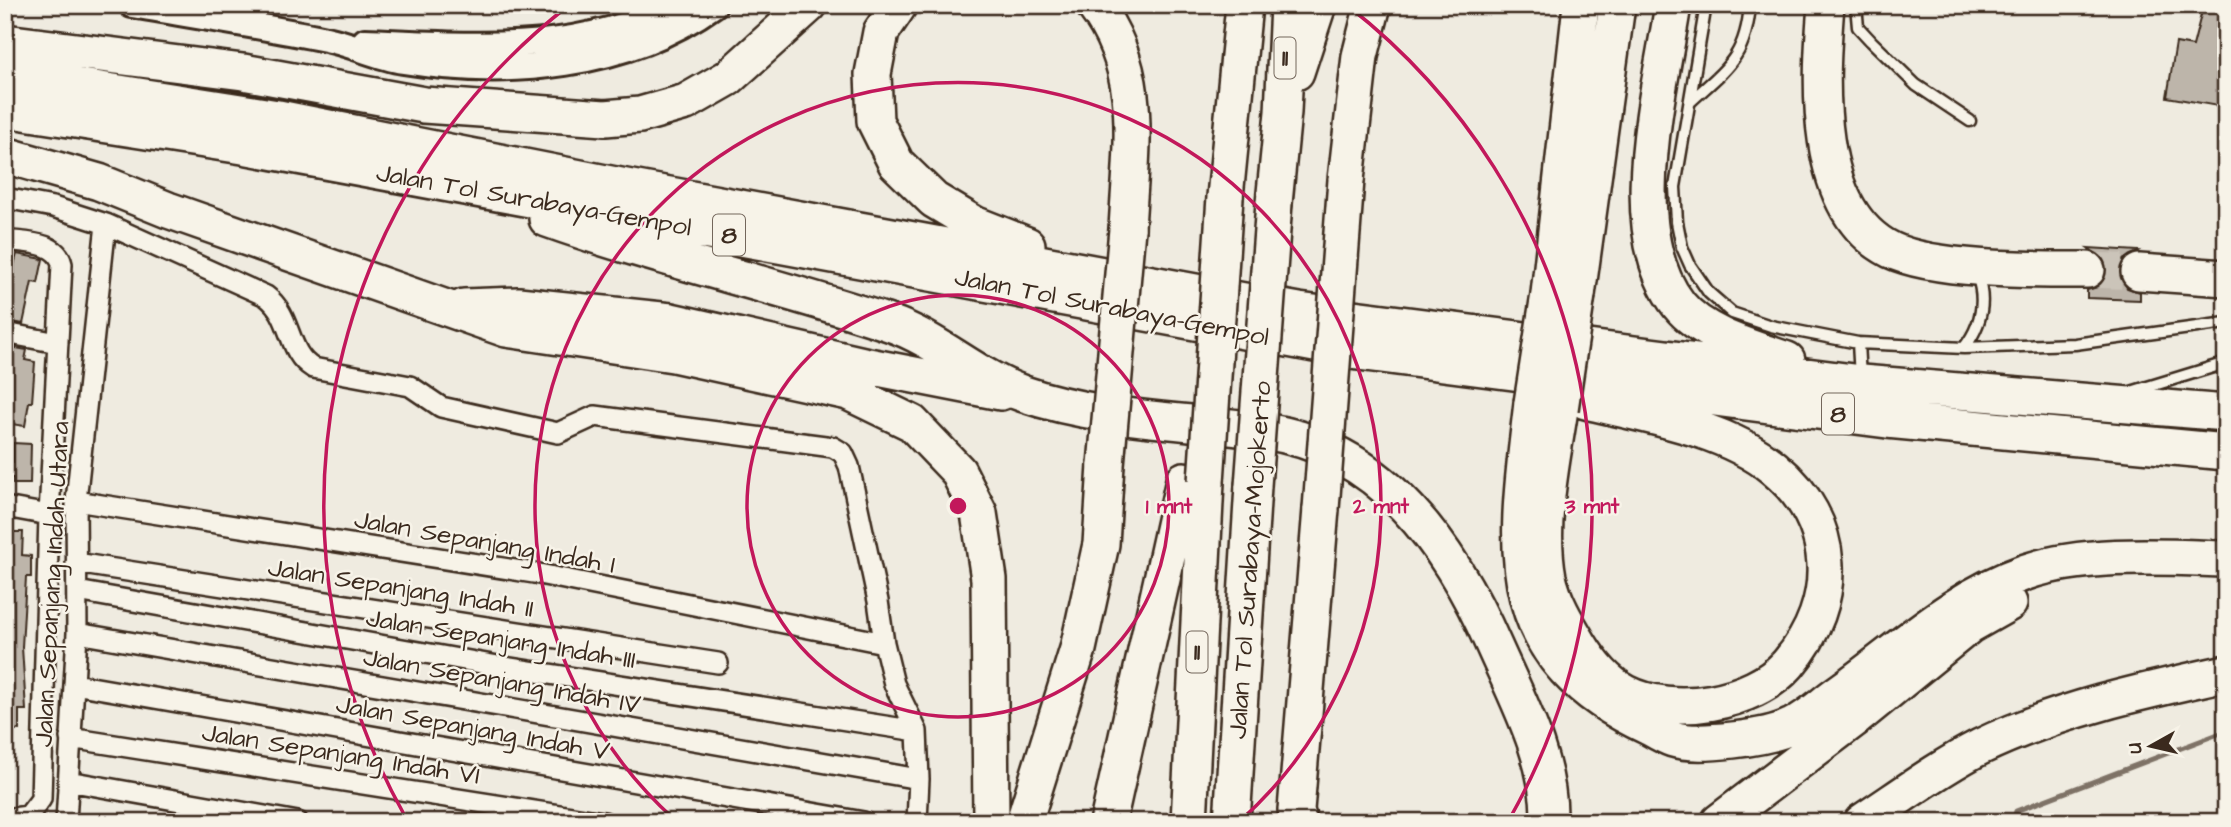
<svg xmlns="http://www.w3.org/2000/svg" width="2231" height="827" viewBox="0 0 2231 827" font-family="'Architects Daughter',sans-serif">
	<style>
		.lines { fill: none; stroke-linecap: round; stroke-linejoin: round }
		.stream { stroke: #7e7266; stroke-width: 5 }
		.building { fill: #bdb5aa; stroke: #3b2a1e; stroke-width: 2 }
		.motorway-tunnel { stroke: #cbc4b9; stroke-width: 35; stroke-dasharray: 35 18; stroke-linecap: butt }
		.service-casing { stroke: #3b2a1e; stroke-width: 15 }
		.minor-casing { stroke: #3b2a1e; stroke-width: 24 }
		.tertiary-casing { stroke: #3b2a1e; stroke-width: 30 }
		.motorway-casing { stroke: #3b2a1e; stroke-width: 40 }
		.service { stroke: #f7f3e8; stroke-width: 10 }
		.minor { stroke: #f7f3e8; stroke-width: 19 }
		.tertiary { stroke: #f7f3e8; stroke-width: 24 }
		.motorway { stroke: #f7f3e8; stroke-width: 35 }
		.motorway-bridge-casing { stroke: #3b2a1e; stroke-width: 40; stroke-linecap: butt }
		.motorway-bridge { stroke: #f7f3e8; stroke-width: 35 }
		.ring { fill: none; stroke: #c2185b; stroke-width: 3.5 }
		.labels { text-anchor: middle; stroke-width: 5; stroke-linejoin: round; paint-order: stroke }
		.shield { fill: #f7f3e8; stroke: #73665b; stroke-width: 2 }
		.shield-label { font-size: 24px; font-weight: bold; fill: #3b2a1e }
		.street-label { font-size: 26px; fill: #3b2a1e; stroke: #f7f3e8 }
		.centre { fill: #c2185b; stroke: #f7f3e8; stroke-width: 3.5 }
		.ring-label { font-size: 21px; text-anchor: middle; font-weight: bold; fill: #c2185b; stroke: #f7f3e8; stroke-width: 5; stroke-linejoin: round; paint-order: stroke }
	</style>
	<rect width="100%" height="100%" fill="#efebe0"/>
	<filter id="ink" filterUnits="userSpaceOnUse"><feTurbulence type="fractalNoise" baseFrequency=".0143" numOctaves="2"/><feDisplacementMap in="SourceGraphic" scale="14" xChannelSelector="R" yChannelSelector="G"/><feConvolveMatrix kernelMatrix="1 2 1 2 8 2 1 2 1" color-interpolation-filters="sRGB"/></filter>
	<g filter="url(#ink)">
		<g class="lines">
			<path class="stream" d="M2014,822L2016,811L2226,731"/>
		</g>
		<path class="building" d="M2203,7L2224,12L2215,50L2226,51L2224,107L2167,97L2176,43L2193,46Z
			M2088,248L2139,251L2123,260L2119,271L2127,288L2140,292V300L2087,298V290L2098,287L2107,271L2104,259Z
			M17,254L43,259L38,283L32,282L23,324L8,321L9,315L5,314V297Z
			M5,346L27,350L25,360L35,362L32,402H29L25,426L5,423Z
			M13,443L31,444L30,484H13V478H5V462H13Z
			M5,532H23L22,555L31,556V577H26L22,647L26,710H19V730L5,729Z"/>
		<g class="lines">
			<path class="motorway-tunnel" d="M2087,270L2139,272"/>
			<g class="service-casing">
				<path id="service" d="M1706,5L1675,187L1677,222L1682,247L1690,265L1709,293L1732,313L1771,326L1858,343L1964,348L2075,344L2226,323
					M1856,5L1858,27L1871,41L1916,85L1970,121
					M1691,101C1727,68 1746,57 1750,5
					M1858,343L1860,378
					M1964,348C1981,326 1987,302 1977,275
					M2131,392L2226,363"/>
			</g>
			<g class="minor-casing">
				<path id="minor" d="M5,198L53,207L106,224L266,296C293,316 286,352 313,368L410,386L441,407L558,433L595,416L833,447L843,453L849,466L878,601L884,643L894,684L917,731L919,779L917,822
					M5,240C25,243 57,241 62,264L49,515L41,799L28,816L5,819
					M5,333L58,343
					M76,501L534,573L884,643
					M5,507L49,515
					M76,563L718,663
					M77,591L498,666L917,731
					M77,633L919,779
					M74,684L864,822
					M70,738L604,822
					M68,781L298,822
					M66,822L77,633L76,501L106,224"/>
			</g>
			<g class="tertiary-casing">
				<path id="tertiary" d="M132,5C196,16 261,26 326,39C352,44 377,57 403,61C508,78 626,68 714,5
					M365,41C473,45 574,56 674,5"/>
			</g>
			<g class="motorway-casing">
				<path id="motorway" d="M899,5L881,32L873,74L875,121L896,163L934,200L974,224L1027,245
					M1094,5C1146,72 1131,150 1127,229
					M1673,5C1660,91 1621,231 1679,305C1703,335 1752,348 1787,360
					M1826,5C1820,80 1811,210 1891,250C1935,271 2037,270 2087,270
					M5,42L243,72L424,105L605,118L640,115L686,102L728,78L809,5
					M1296,72L1318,5
					M5,75L278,118L626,187L1299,311L1861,383L2226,413
					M5,109L243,146L1358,352L1887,420L2226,452
					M5,155L99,182L168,210L506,329L673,354L848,392L912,423L958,471L979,513L989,579L991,822
					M1346,180L1360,56L1373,5
					M1225,197L1244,5
					M1274,203L1283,112L1288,5
					M547,219C659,259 776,285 889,323C938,339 976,378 1024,394C1100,420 1185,420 1263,431C1381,447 1450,545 1494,646C1518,700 1551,761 1549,822
					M2139,272L2226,278
					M1549,294L1581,5
					M1577,295L1617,5
					M464,307L518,305L671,321L868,366L1001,392
					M1532,403C1515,546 1495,657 1649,727C1656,731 1664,736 1673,739C1697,747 1769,738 1792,726C1809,718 1824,703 1840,692C1900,649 1954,597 2026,572C2084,552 2164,557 2226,559
					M1560,409C1552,462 1538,523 1548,577C1553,601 1567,624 1579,644C1590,662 1607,683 1626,693C1672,717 1753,704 1788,664C1841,602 1838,521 1774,468C1726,428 1645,415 1586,401
					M1024,822L1078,649L1101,544L1106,465
					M1108,822L1184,480
					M1189,822L1206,482
					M1232,822L1253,486
					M1299,822L1296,810L1321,509
					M1719,822L1857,717L1970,625L2009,603
					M1862,822C1900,797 1939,768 1980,747C2057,710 2143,691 2226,673"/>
			</g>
			<use href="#service" class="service"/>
			<use href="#minor" class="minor"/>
			<use href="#tertiary" class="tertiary"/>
			<use href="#motorway" class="motorway"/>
			<g class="motorway-bridge-casing">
				<path id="motorway-bridge" d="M1532,403L1549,294
					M1560,409L1577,295
					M1106,465L1127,229
					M1206,482L1225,197
					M1253,486L1274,203
					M1321,509L1346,180"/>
			</g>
			<use href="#motorway-bridge" class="motorway-bridge"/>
		</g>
	</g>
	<g class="ring">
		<circle cx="958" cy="506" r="211"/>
		<path d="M675 820A423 423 0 1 1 1241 820"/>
		<path d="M406 818A634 634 0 0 1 568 6M1348 6A634 634 0 0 1 1510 818"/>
	</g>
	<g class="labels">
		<g class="shield">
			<rect x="1274.5" y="37.5" width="21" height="41" rx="5"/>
			<rect x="713" y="214.5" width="32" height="41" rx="5"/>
			<rect x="1822" y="393.5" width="32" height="41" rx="5"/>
			<rect x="1186.5" y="631.5" width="21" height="41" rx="5"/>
		</g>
		<g class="shield-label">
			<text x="1285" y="66">11</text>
			<text x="729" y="243">8</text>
			<text x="1838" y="422">8</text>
			<text x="1197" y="660">11</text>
		</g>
		<g class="street-label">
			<text transform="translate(534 199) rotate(10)" y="9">Jalan Tol Surabaya–Gempol</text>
			<text transform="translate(1112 306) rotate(11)" y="9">Jalan Tol Surabaya–Gempol</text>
			<text transform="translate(485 541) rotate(10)" y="9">Jalan Sepanjang Indah I</text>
			<text transform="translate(1249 560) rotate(-86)" y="9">Jalan Tol Surabaya–Mojokerto</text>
			<text transform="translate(51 584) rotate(-87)" y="9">Jalan Sepanjang Indah Utara</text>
			<text transform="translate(401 587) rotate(9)" y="9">Jalan Sepanjang Indah II</text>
			<text transform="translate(501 638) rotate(9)" y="9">Jalan Sepanjang Indah III</text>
			<text transform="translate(502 680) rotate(10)" y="9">Jalan Sepanjang Indah IV</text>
			<text transform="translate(473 727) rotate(10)" y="9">Jalan Sepanjang Indah V</text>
			<text transform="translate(341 753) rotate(9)" y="9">Jalan Sepanjang Indah VI</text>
		</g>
	</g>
	<circle cx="958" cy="506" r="10" class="centre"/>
	<g class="ring-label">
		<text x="1169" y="513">1 mnt</text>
		<text x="1381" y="513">2 mnt</text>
		<text x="1592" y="513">3 mnt</text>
	</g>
	<rect width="2231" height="827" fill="none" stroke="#f7f3e8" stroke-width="28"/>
	<rect x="14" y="14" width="2203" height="799" fill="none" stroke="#3b2a1e" stroke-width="2.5" filter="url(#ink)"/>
	<g transform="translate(2151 746) rotate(262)" stroke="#f7f3e8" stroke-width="5" paint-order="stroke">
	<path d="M0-5L12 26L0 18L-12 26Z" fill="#3b2a1e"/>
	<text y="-10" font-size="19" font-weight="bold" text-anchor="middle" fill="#3b2a1e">U</text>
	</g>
</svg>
